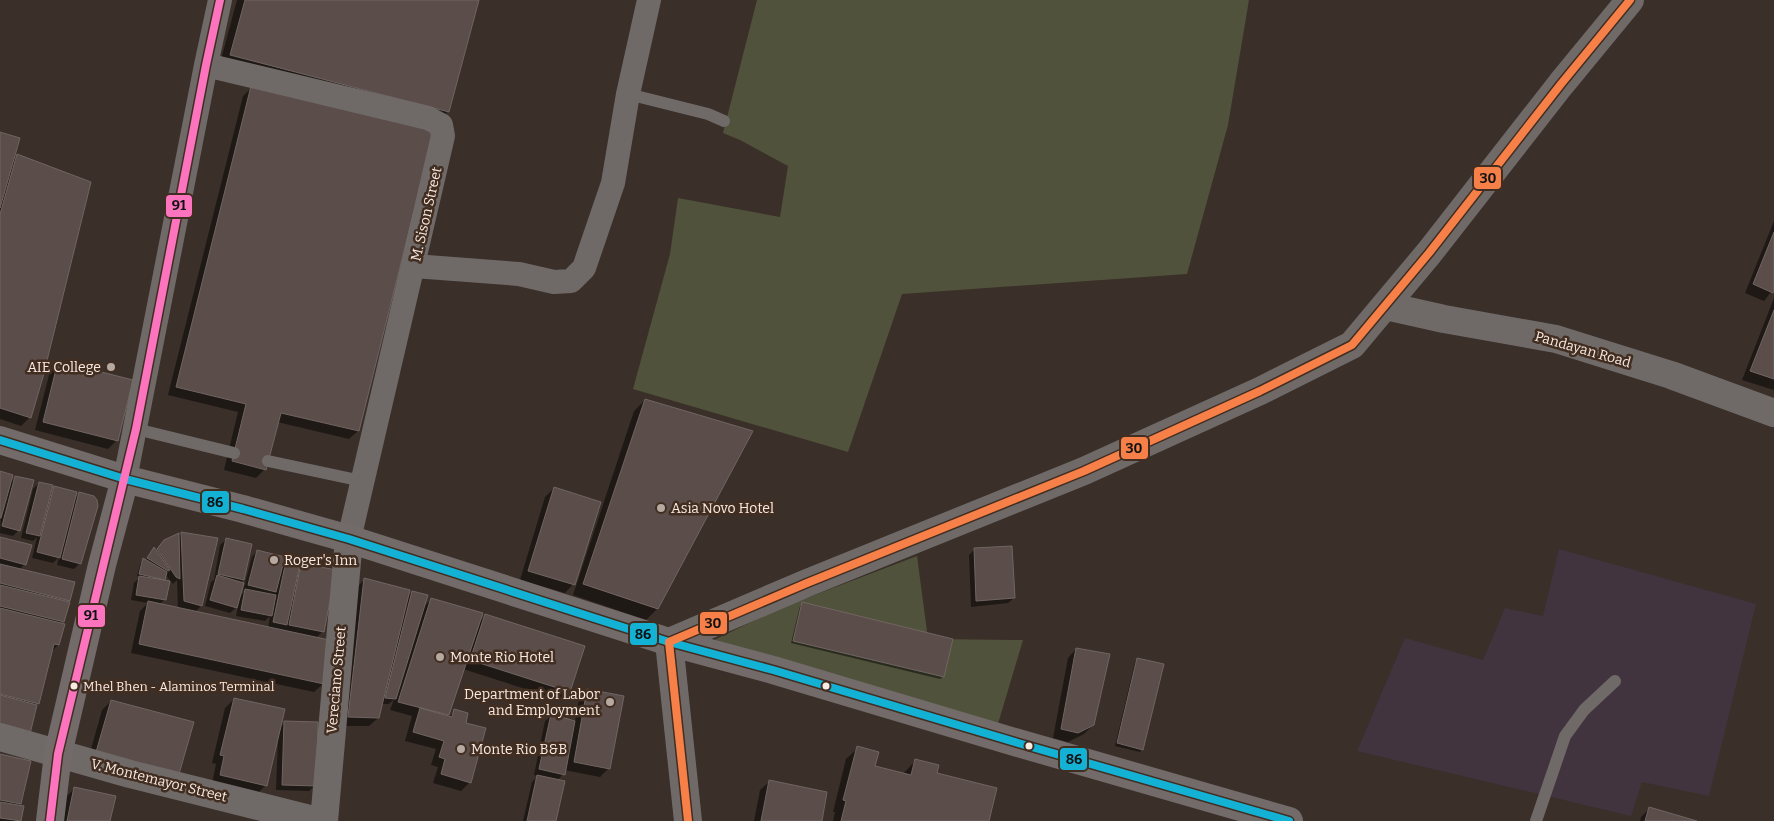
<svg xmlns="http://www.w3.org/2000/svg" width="1774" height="821" viewBox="0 0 1774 821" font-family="Bitter,serif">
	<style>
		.industrial { fill: #42343f }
		.green { fill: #50523b }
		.shadow { fill: #0007; fill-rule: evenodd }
		.building { fill: #5b4d4a; stroke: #706562 }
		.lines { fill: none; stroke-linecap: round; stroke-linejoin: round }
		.service { stroke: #6f6a68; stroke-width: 12 }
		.minor { stroke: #6f6a68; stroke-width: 24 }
		.tertiary { stroke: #6f6a68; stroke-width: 28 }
		.secondary { stroke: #726b69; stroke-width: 28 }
		.bus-1-casing { stroke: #422d21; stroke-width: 11 }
		.bus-2-casing { stroke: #422d21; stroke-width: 11 }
		.bus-3-casing { stroke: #422d21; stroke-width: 11 }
		.bus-1 { stroke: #13b2d5; stroke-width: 8 }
		.bus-2 { stroke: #fc73be; stroke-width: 8 }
		.bus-3 { stroke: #f78048; stroke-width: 8 }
		.poi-dot { fill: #b6a9a1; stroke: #422d21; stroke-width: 2 }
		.bus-dot { fill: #f9eae2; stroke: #422d21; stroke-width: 2 }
		.labels { text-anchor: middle; stroke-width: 5; stroke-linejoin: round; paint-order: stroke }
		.bus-label { font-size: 13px; fill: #f9eae2; stroke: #422d21; text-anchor: start }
		.street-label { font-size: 14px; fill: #f9eae2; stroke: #422d21 }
		.poi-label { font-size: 14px; fill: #f9eae2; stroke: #422d21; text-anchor: start }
		.line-badge { stroke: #422d21; stroke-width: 2 }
		.pale-badge-label { font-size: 14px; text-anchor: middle; font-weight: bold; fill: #111 }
	</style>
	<rect width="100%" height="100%" fill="#3a2f29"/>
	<path class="industrial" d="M1559,549L1756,604L1709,796L1642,782L1631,816L1357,751L1405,638L1483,660L1505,608L1543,616Z"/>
	<path class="green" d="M757,0H1249L1228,125L1187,274L902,294L848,452L633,389L670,254L678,198L780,217L788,166L740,140L723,133Z
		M917,556L928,639L1023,640L997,727L708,643L778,609Z"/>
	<path class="shadow" d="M237,0H478L448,111L437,123L219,67Z
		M252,87L358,431L349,439L277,422L265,469L256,478L224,470L238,412L168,395L243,96Z
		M0,133L12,161L17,156L30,417L21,426L0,419Z
		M1774,221V288L1764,301L1745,293Z
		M1774,298V390L1742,380Z
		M59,363L117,440L108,449L35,430L50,371Z
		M645,400L657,609L646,620L573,595L634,411Z
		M0,473L9,484L16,477L19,530L13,536L0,533L1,516L0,518Z
		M39,483L50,492L55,487L74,499L79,494L80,563L74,569L57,565L59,557L53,563L32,558L37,537L33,541L21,538L33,489Z
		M554,488L573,584L565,593L520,580L545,497Z
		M181,534L201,606L195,612L268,628L270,616L265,621L236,616L238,606L230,613L205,606L211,582L214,580L220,545L226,540L243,580L240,583L239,597L245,591H243L252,557L257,551L281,568L286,562L297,569L302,565L322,632L316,638L323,684L314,692L131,653L140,611L148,603L131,600L134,583L140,577L137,576L141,562L143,560L145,561L154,549L156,551L159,548ZM165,574L173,584L177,580L178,608L160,604L165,599L162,581Z
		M0,538L25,564L19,570L69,600L67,602L63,621L60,624L58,645L51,652L38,703L0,737Z
		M974,550L1014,598L1008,603L971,607L969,555Z
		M365,579L407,597L412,592L422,608L431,600L479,622L485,616L569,691L560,700L463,669L446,720L455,711L464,723L470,782L461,791L433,783L438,767L431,765L436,749L405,741L412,716L390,710L394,699L389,704H381L378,718L369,726H340L356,588Z
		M803,604L943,677L940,679L791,643L800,606Z
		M1076,649L1093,725L1084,734L1068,742L1053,738L1068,658Z
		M1138,659L1142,749L1140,752L1115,746L1135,662Z
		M588,691L609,768L600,777L564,770L563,774L557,781L555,821H523L532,782L538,776L534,775L545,721L551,716L575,722L579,699Z
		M234,699L279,728L285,722L315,785L309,791L276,790L278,738L277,737L266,785L257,794L212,784L216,764L212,763L225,708Z
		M111,701L178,774L88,760L102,710Z
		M858,748L874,767L903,774L916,760L935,774L988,821H833L835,812H833L846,759Z
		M0,756L20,804L17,806L22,807L19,821H0Z
		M769,782L820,821H754L760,790Z
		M75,788L109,821H61L66,797Z
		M1650,808L1693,821H1640L1641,817Z"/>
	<path class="building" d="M245,0H479L449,112L230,55Z
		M251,86L434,131L359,431L281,413L266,470L232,461L246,404L176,387Z
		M0,132L20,138L0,208Z
		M17,154L91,182L43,377L31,418L0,408V214Z
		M1774,232V291L1773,293L1753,284Z
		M1774,310V379L1750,371Z
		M58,361L133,380L118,441L43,422Z
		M645,399L753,431L658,609L583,584Z
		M0,471L13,475L1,518H0Z
		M15,476L34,480L20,531L2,526Z
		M39,482L53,485L40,536L26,533Z
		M54,486L77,492L60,558L37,552Z
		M554,487L601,502L575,585L528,571Z
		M79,492L94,496L97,500L98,506L81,564L62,559Z
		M181,532L218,538L202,606L184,601Z
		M179,533L180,579L176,577L157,549L164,540Z
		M0,537L32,545L26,565L0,558Z
		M226,538L252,544L244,580L218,574Z
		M1012,546L1015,598L976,601L974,548Z
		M154,547L170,570L168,571L147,558Z
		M257,550L285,557L276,592L248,585Z
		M143,558L167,572L165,580L139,574Z
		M286,561L300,564L287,625L273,622Z
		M301,563L336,570L324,632L289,625Z
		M0,564L75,582L70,601L0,583Z
		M217,575L244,583L237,608L210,600Z
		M139,576L170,581L166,600L136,595Z
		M364,578L410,590L379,718L348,717Z
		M0,585L70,602L64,622L0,606Z
		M245,589L276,595L272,616L241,610Z
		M412,591L428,595L396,699L385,698Z
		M431,598L483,613L449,715L398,702Z
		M148,601L334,641L324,684L139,644Z
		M802,602L953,639L944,677L793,641Z
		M0,608L65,624L59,645L54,644L39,704L0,694Z
		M485,614L585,646L570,692L470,660Z
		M1076,648L1110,654L1094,725L1078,733L1061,729Z
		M1137,658L1164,664L1143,750L1117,743Z
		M587,689L624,696L610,769L574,762Z
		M0,695L37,705L30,734L0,726Z
		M234,698L285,709L267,786L220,775L224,756L220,755Z
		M111,700L194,722L179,774L96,752Z
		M420,708L452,717L454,709L468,713L466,723L486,728L471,783L441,774L445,759L439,757L444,741L413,732Z
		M551,714L575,721L565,775L539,769Z
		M284,721L318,722L316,786L282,785Z
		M857,746L879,752L875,766L911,775L915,759L939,765L937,773L997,788L989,821H841L846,801L843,800Z
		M0,754L31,761L21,804L0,800Z
		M537,775L565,781L556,821H527Z
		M769,780L827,792L822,821H761Z
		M74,787L116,796L110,821H67Z
		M0,802L24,806L21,821L0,818Z
		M1649,807L1697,821H1645Z"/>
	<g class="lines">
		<path class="service" d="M628,94L708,114L724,121
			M136,429L234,453
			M268,461L362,481
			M1536,821L1565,736L1584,710L1615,681"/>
		<path class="minor" d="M206,65L428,118L441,125L443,136L349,539
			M414,266L519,274L554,282L571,281L584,268L613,183L628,94L649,0
			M125,479L206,65L220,0"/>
		<path class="tertiary" d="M1386,306L1444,319L1556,339L1671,375L1774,413
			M0,737L130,774L318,821
			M324,821L349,539
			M688,821L669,642L807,583L1084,471L1260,391L1352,345L1429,253L1561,84L1630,0"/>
		<path class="secondary" d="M0,440L125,479L243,509L349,539L669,642L773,670L1018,743L1289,821
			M50,821L58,754L102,565L125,479"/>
		<g class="bus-1-casing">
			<path id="bus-1" d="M0,440L125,479L243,509L349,539L669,642L773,670L1018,743L1289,821"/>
		</g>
		<g class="bus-2-casing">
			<path id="bus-2" d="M50,821L58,754L136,429L206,65L220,0"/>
		</g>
		<g class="bus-3-casing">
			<path id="bus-3" d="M688,821L669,642L807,583L1084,471L1260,391L1352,345L1429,253L1561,84L1630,0"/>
		</g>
		<use href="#bus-1" class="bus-1"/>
		<use href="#bus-2" class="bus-2"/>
		<use href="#bus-3" class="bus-3"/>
	</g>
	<g class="poi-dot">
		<circle cx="111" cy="367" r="5"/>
		<circle cx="661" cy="508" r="5"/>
		<circle cx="274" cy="560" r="5"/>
		<circle cx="440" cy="657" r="5"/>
		<circle cx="610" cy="702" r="5"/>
		<circle cx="461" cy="749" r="5"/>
	</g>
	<g class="bus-dot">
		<circle cx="74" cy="686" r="4.5"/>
		<circle cx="826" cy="686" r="4.5"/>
		<circle cx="1029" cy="746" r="4.5"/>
	</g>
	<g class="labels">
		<g class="bus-label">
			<text x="83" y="691">Mhel Bhen - Alaminos Terminal</text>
		</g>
		<g class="street-label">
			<text transform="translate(426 214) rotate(-77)" y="5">M. Sison Street</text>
			<text transform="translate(1583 349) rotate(16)" y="5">Pandayan Road</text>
			<text transform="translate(336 680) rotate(-85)" y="5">Vereciano Street</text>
			<text transform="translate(159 780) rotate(14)" y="5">V. Montemayor Street</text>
		</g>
		<g class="poi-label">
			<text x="101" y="372" text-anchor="end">AIE College</text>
			<text x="671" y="513">Asia Novo Hotel</text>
			<text x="284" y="565">Roger's Inn</text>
			<text x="450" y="662">Monte Rio Hotel</text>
			<text x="600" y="699" text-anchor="end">Department of Labor<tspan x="600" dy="16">and Employment</tspan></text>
			<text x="471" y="754">Monte Rio B&amp;B</text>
		</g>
	</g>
	<g class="line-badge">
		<rect x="1473" y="166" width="29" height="24" rx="5" fill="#f78048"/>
		<rect x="165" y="194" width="28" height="24" rx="5" fill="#fc73be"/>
		<rect x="1120" y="436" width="29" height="24" rx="5" fill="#f78048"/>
		<rect x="201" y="490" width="29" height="24" rx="5" fill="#13b2d5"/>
		<rect x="77" y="604" width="29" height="24" rx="5" fill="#fc73be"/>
		<rect x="699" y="611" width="29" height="24" rx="5" fill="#f78048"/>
		<rect x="629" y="622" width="29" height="24" rx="5" fill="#13b2d5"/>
		<rect x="1059" y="747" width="29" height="24" rx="5" fill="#13b2d5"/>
	</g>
	<g class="pale-badge-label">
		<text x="1488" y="183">30</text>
		<text x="179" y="210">91</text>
		<text x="1134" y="453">30</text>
		<text x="215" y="507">86</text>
		<text x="91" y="620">91</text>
		<text x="713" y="628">30</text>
		<text x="643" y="639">86</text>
		<text x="1074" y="764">86</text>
	</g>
</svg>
